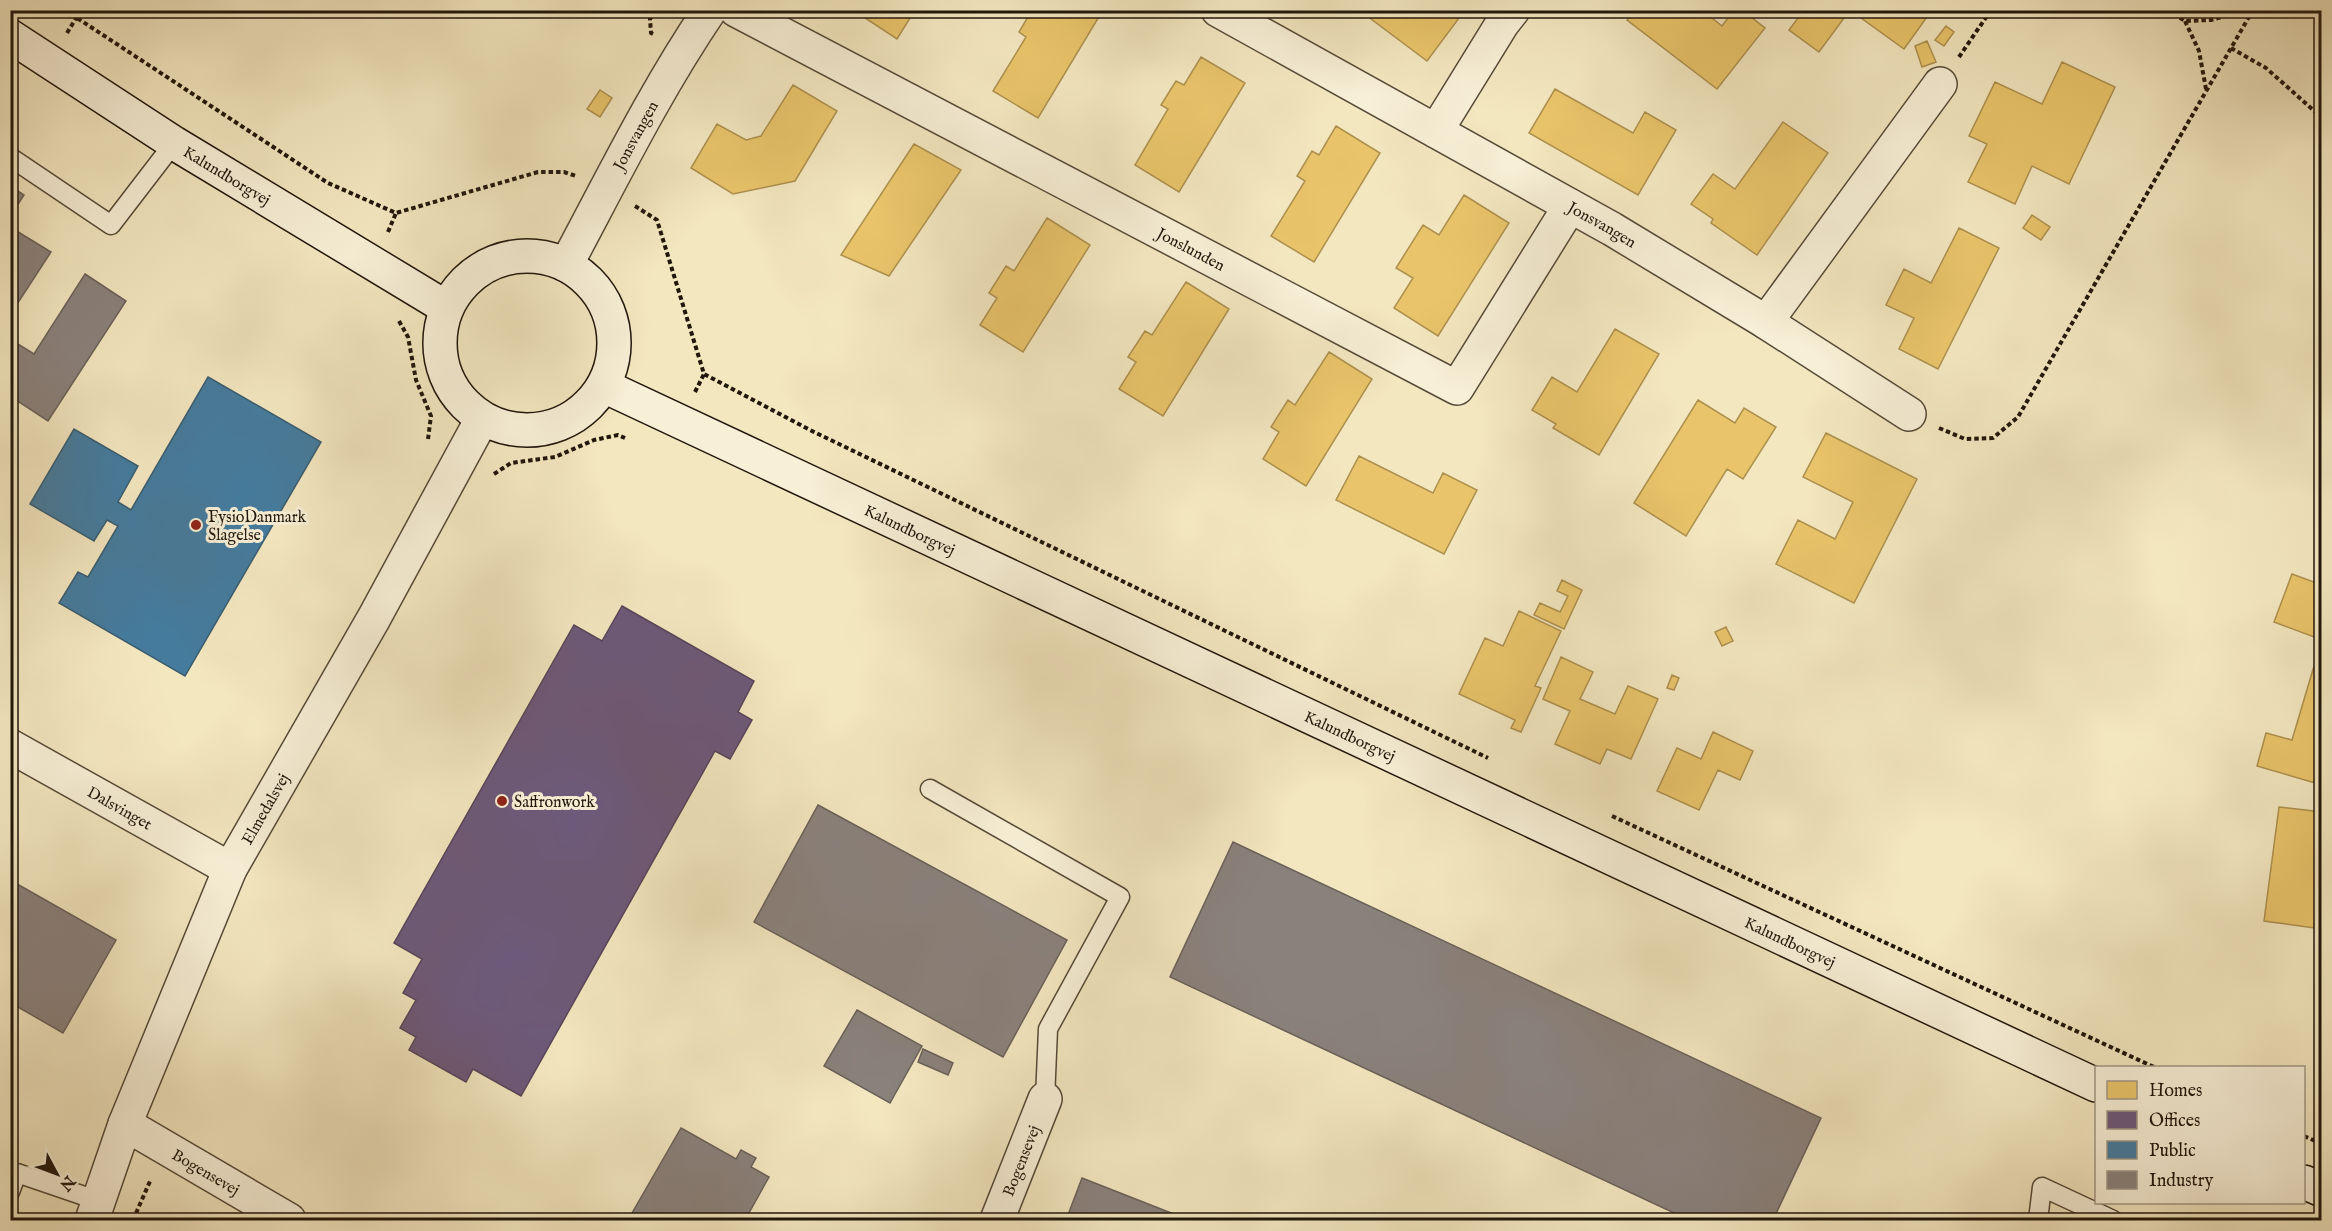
<svg xmlns="http://www.w3.org/2000/svg" width="2332" height="1231" viewBox="0 0 2332 1231" font-family="'IM FELL English',serif">
	<style>
		.homes { fill: #e9c46a; stroke: #ad904e; stroke-width: 1.5 }
		.offices { fill: #6d597a; stroke: #564559; stroke-width: 1.5 }
		.public { fill: #457b9d; stroke: #3a5d71; stroke-width: 1.5 }
		.industry { fill: #8a817c; stroke: #6a615a; stroke-width: 1.5 }
		.lines { fill: none; stroke-linecap: round; stroke-linejoin: round }
		.lane-casing { stroke: #554a38; stroke-width: 21 }
		.street-casing { stroke: #554a38; stroke-width: 36 }
		.secondary-casing { stroke: #20160b; stroke-width: 36 }
		.path { stroke: #20160b; stroke-width: 4; stroke-dasharray: 4.5 3; stroke-linecap: butt }
		.lane { stroke: #f7efd6; stroke-width: 18 }
		.street { stroke: #f7efd6; stroke-width: 33 }
		.secondary { stroke: #f7efd6; stroke-width: 33 }
		.poi-dot { fill: #8f2418; stroke: #f7efd6; stroke-width: 2 }
		.labels { text-anchor: middle; stroke-width: 6; stroke-linejoin: round; paint-order: stroke }
		.street-label { font-size: 16px; fill: #20160b; stroke: #f7efd6 }
		.poi-label { font-size: 16px; fill: #20160b; stroke: #f7efd6; text-anchor: start }
	</style>
	<rect width="100%" height="100%" fill="#f3e7c0"/>
	<filter id="stains"><feTurbulence type="fractalNoise" baseFrequency=".00333" numOctaves="4"/><feColorMatrix values="0 0 0 0 .2 0 0 0 0 .09 0 0 0 0 .02 0 0 0 .5 -.17"/></filter>
	<radialGradient id="worn" r=".72"><stop offset=".6" stop-color="#630" stop-opacity="0"/><stop offset="1" stop-color="#630" stop-opacity=".3"/></radialGradient>
	<path class="homes" d="M857,10H915L897,39L856,12Z
		M1032,10H1103L1038,118L993,91L1026,37L1019,32Z
		M1364,10H1465L1427,61L1363,13Z
		M1635,10H1702L1722,26L1734,10H1742L1765,28L1717,89L1627,20Z
		M1804,10H1841L1847,14L1819,52L1789,30Z
		M1850,10H1932L1904,49Z
		M1946,26L1954,32L1944,46L1935,40Z
		M1927,41L1936,62L1922,67L1915,46Z
		M1201,57L1245,83L1179,192L1135,165L1168,109L1161,105L1176,81L1184,85Z
		M2062,62L2115,87L2069,184L2032,166L2015,204L1968,182L1987,144L1969,136L1995,82L2042,104Z
		M793,85L837,111L795,181L733,194L691,168L717,124L746,140L761,136Z
		M1555,89L1633,133L1645,112L1676,130L1638,195L1529,133Z
		M600,90L612,98L600,117L587,109Z
		M1783,122L1828,153L1757,255L1711,223L1713,219L1691,204L1713,174L1735,189Z
		M1336,126L1380,153L1314,262L1271,236L1305,181L1297,176L1312,151L1319,155Z
		M914,144L961,170L889,276L841,255Z
		M1464,195L1509,223L1438,336L1394,308L1413,278L1396,268L1423,225L1439,235Z
		M2032,215L2050,227L2041,240L2023,228Z
		M1047,218L1090,245L1023,352L980,325L997,298L989,293L1006,266L1014,271Z
		M1959,228L1999,248L1938,369L1899,349L1914,318L1886,305L1904,269L1931,283Z
		M1186,282L1229,309L1163,416L1119,389L1136,362L1128,357L1145,331L1152,335Z
		M1615,329L1659,354L1599,455L1553,428L1556,424L1532,410L1552,377L1577,392Z
		M1329,352L1372,379L1306,486L1263,459L1279,432L1271,427L1288,400L1295,405Z
		M1698,400L1735,423L1744,408L1776,427L1743,479L1727,469L1686,536L1634,503Z
		M1826,433L1917,479L1854,603L1776,564L1798,520L1835,539L1853,502L1803,477Z
		M1359,456L1433,493L1443,473L1477,490L1444,554L1336,500Z
		M2292,574L2322,585V640L2274,622Z
		M1562,580L1582,590L1564,629L1534,615L1540,603L1560,612L1568,596L1557,591Z
		M1519,611L1561,631L1535,686L1541,688L1521,732L1511,728L1515,720L1459,694L1485,638L1503,646Z
		M1726,627L1733,641L1722,646L1715,632Z
		M1561,657L1593,672L1580,699L1615,714L1628,686L1658,699L1631,759L1607,749L1600,764L1555,744L1570,711L1543,699Z
		M2314,666L2322,668V785L2257,766L2266,733L2292,740Z
		M1672,675L1679,678L1674,690L1667,688Z
		M1713,732L1753,751L1740,780L1718,770L1699,810L1657,791L1677,748L1701,759Z
		M2279,807L2322,812V871L2314,928L2264,921Z"/>
	<path class="offices" d="M622,606L754,681L738,712L752,720L730,759L715,751L521,1096L473,1069L466,1082L409,1050L416,1037L400,1028L416,1000L403,993L422,959L394,943L574,625L602,641Z"/>
	<path class="public" d="M208,377L321,442L185,676L59,603L78,572L88,577L118,526L107,520L94,541L30,504L74,429L138,466L118,502L131,510Z"/>
	<path class="industry" d="M10,186L24,195L10,217Z
		M10,227L51,252L10,315Z
		M85,274L126,301L48,421L10,396V339L34,354Z
		M818,805L1067,940L1003,1057L754,922Z
		M1233,842L1821,1118L1773,1220H1689L1170,977Z
		M10,880L116,940L63,1033L18,1007L10,1020Z
		M857,1010L922,1046L890,1103L824,1066Z
		M923,1049L953,1063L948,1075L918,1062Z
		M681,1128L736,1159L741,1150L756,1158L751,1167L769,1177L745,1220H628Z
		M1082,1178L1189,1220H1066Z"/>
	<g class="lines">
		<g class="lane-casing">
			<path id="lane" d="M10,157L111,225L174,143
				M930,789L1120,897L1048,1029L1045,1099
				M10,1192L17,1173L99,1201
				M2038,1220L2042,1187L2113,1220"/>
		</g>
		<g class="street-casing">
			<g id="street">
				<path id="s1" d="M736,10L1457,388L1570,206"/>
				<path id="s2" d="M1218,10L1612,229L1766,322L1940,84"/>
				<path d="M1436,131L1502,24L1513,10"/>
				<path id="s3" d="M566,265C612,179 655,91 710,10"/>
				<path d="M1766,322L1909,414"/>
				<path id="s4" d="M10,746L230,869"/>
				<path id="s5" d="M125,1124L289,1220"/>
				<path id="s6" d="M92,1220L125,1124L230,869L374,618L482,419"/>
				<path id="s7" d="M997,1220L1045,1099"/>
			</g>
		</g>
		<g class="secondary-casing">
			<g id="secondary">
				<path id="s8" d="M10,36L174,143L447,308"/>
				<circle cx="527" cy="343" r="87"/>
				<path id="s9" d="M604,386L2096,1085"/>
				<path d="M2304,1182L2322,1190"/>
			</g>
		</g>
		<path class="path" d="M65,10L328,183L396,213L538,172H564L576,176
			M2167,10L2185,21L2211,20L2246,10
			M2185,21L2199,51L2206,89
			M67,33L81,10
			M653,34L651,33L650,19L656,10
			M2231,48L2266,68L2322,118
			M1959,57L1991,10
			M635,206L657,220L704,374L810,430L1488,758
			M388,232L396,213
			M399,321L408,337L416,380L431,416L428,439
			M695,392L704,374
			M1939,428L1965,439L1993,438L2018,417L2253,10
			M494,474L511,463L555,457L594,440L618,435L625,438
			M1612,816L2156,1068
			M2304,1136L2322,1144
			M133,1220L151,1179"/>
		<use href="#lane" class="lane"/>
		<use href="#street" class="street"/>
		<use href="#secondary" class="secondary"/>
	</g>
	<g class="poi-dot">
		<circle cx="196" cy="525" r="6"/>
		<circle cx="502" cy="801" r="6"/>
	</g>
	<g class="labels">
		<g class="street-label">
			<text dy="6" stroke="none"><textPath href="#s3" startOffset="147">Jonsvangen</textPath></text>
			<text dy="6" stroke="none"><textPath href="#s8" startOffset="258">Kalundborgvej</textPath></text>
			<text dy="6" stroke="none"><textPath href="#s2" startOffset="440">Jonsvangen</textPath></text>
			<text dy="6" stroke="none"><textPath href="#s1" startOffset="514">Jonslunden</textPath></text>
			<text dy="6" stroke="none"><textPath href="#s9" startOffset="338">Kalundborgvej</textPath></text>
			<text dy="6" stroke="none"><textPath href="#s9" startOffset="824">Kalundborgvej</textPath></text>
			<text dy="6" stroke="none"><textPath href="#s4" startOffset="126">Dalsvinget</textPath></text>
			<text dy="6" stroke="none"><textPath href="#s6" startOffset="447">Elmedalsvej</textPath></text>
			<text dy="6" stroke="none"><textPath href="#s9" startOffset="1310">Kalundborgvej</textPath></text>
			<text dy="6" stroke="none"><textPath href="#s7" startOffset="64">Bogensevej</textPath></text>
			<text dy="6" stroke="none"><textPath href="#s5" startOffset="94">Bogensevej</textPath></text>
		</g>
		<g class="poi-label">
			<text x="208" y="522">FysioDanmark<tspan x="208" dy="18">Slagelse</tspan></text>
			<text x="514" y="807">Saffronwork</text>
		</g>
	</g>
	<rect width="2332" height="1231" fill="none" stroke="#f3e7c0" stroke-width="36"/>
	<rect x="12" y="12" width="2308" height="1207" fill="none" stroke="#20160b" stroke-width="3"/>
	<rect x="18" y="18" width="2296" height="1195" fill="none" stroke="#20160b" stroke-width="1.5"/>
	<rect x="2095" y="1066" width="210" height="138" fill="#f7efd6" stroke="#a19885" stroke-width="1.5"/>
	<rect x="2107" y="1081" width="30" height="18" fill="#e9c46a" stroke="#a19885" stroke-width="1.5"/>
	<text x="2149" y="1096" font-size="18" fill="#20160b">Homes</text>
	<rect x="2107" y="1111" width="30" height="18" fill="#6d597a" stroke="#a19885" stroke-width="1.5"/>
	<text x="2149" y="1126" font-size="18" fill="#20160b">Offices</text>
	<rect x="2107" y="1141" width="30" height="18" fill="#457b9d" stroke="#a19885" stroke-width="1.5"/>
	<text x="2149" y="1156" font-size="18" fill="#20160b">Public</text>
	<rect x="2107" y="1171" width="30" height="18" fill="#8a817c" stroke="#a19885" stroke-width="1.5"/>
	<text x="2149" y="1186" font-size="18" fill="#20160b">Industry</text>
	<g transform="translate(57 1174) rotate(131)" stroke="#f7efd6" stroke-width="4.5" paint-order="stroke">
	<path d="M0-4.5L10 22L0 15L-10 22Z" fill="#20160b"/>
	<text y="-9" font-size="16" font-weight="bold" text-anchor="middle" fill="#20160b">N</text>
	</g>
	<rect width="100%" height="100%" filter="url(#stains)"/>
	<rect width="100%" height="100%" fill="url(#worn)"/>
</svg>
